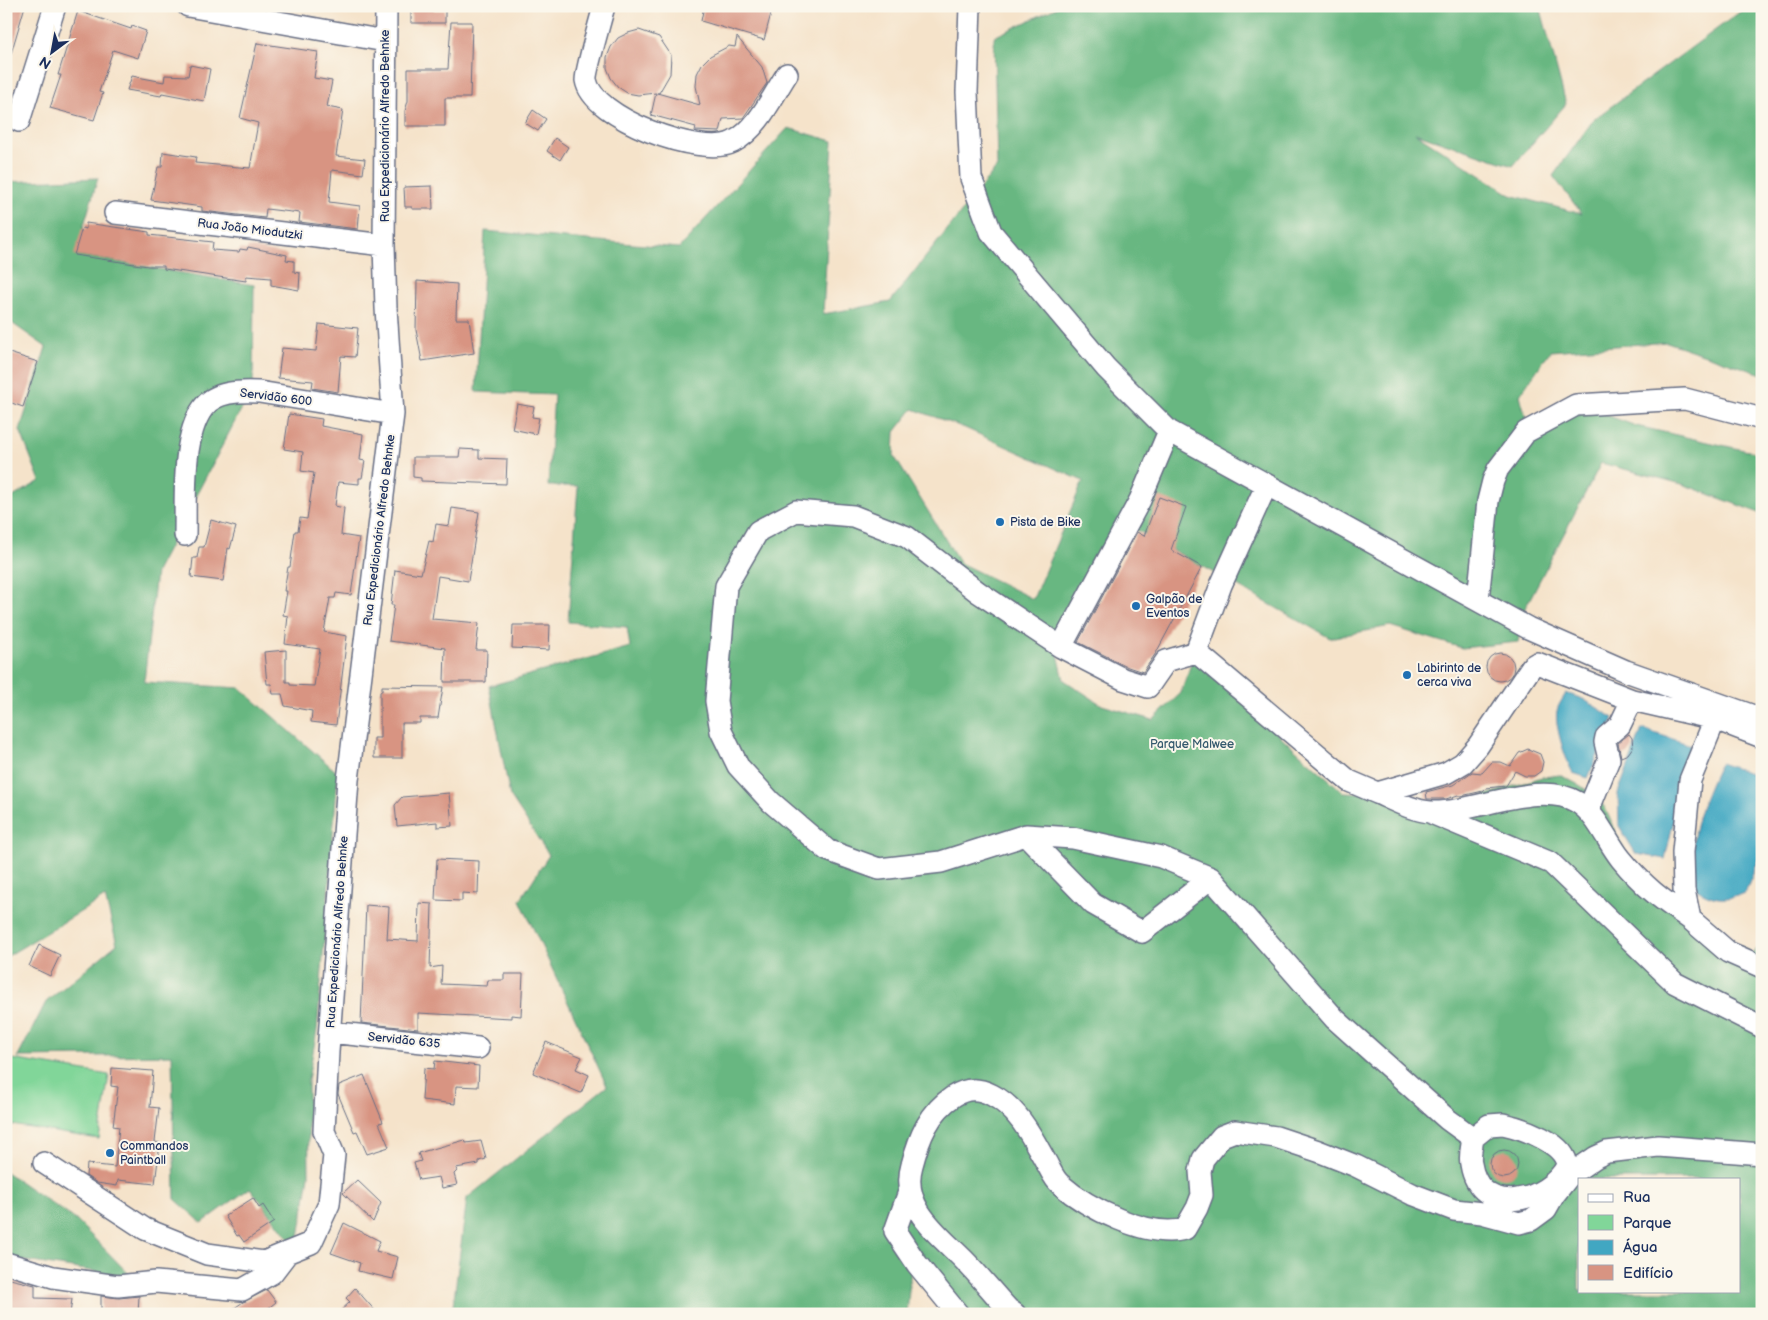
<svg xmlns="http://www.w3.org/2000/svg" width="1768" height="1320" viewBox="0 0 1768 1320" font-family="'Balsamiq Sans',sans-serif">
	<style>
		.green { fill: #81d699; stroke: #4e827c }
		.forest { fill: #68b781; stroke: #427370; fill-rule: evenodd }
		.water { fill: #41a7c2; stroke: #2e6b90 }
		.building { fill: #d89482 }
		.lines { fill: none; stroke-linecap: round; stroke-linejoin: round }
		.minor-casing { stroke: #676e84; stroke-width: 24 }
		.minor { stroke: #fff; stroke-width: 21 }
		.poi-dot { fill: #1f6fb2; stroke: #fbf7ec; stroke-width: 2 }
		.labels { text-anchor: middle; stroke-width: 4; stroke-linejoin: round; paint-order: stroke }
		.street-label { font-size: 12px; fill: #1b2f5e; stroke: #fbf7ec }
		.poi-label { font-size: 12px; fill: #1b2f5e; stroke: #fbf7ec; text-anchor: start }
		.park-label { font-size: 12px; fill: #34596d; stroke: #fbf7ec }
	</style>
	<rect width="100%" height="100%" fill="#fbf7ec"/>
	<filter id="ink" filterUnits="userSpaceOnUse"><feTurbulence type="fractalNoise" baseFrequency=".02" numOctaves="2"/><feDisplacementMap in="SourceGraphic" scale="10" xChannelSelector="R" yChannelSelector="G"/><feConvolveMatrix kernelMatrix="1 2 1 2 8 2 1 2 1" color-interpolation-filters="sRGB"/></filter>
	<filter id="wash" filterUnits="userSpaceOnUse"><feTurbulence type="fractalNoise" baseFrequency=".0096" numOctaves="4" result="noise"/><feDisplacementMap in="SourceGraphic" scale="20" xChannelSelector="R" yChannelSelector="G"/><feGaussianBlur stdDeviation="1.12" result="paint"/><feColorMatrix in="noise" values="0 0 0 0 0 0 0 0 0 0 0 0 0 0 0 0 0 1.4 0 .05"/><feComposite in="paint" operator="in"/></filter>
	<g filter="url(#wash)">
		<rect width="100%" height="100%" fill="#f5e3ca"/>
		<path class="green" d="M6,1058L109,1075L99,1139L6,1124Z"/>
		<path class="forest" d="M1060,6H1540L1566,104L1513,166L1415,133L1511,195L1582,214L1553,176L1594,119L1748,6H1762V374L1667,342L1550,351L1520,395L1529,431L1582,406L1636,426L1762,454V514L1682,484L1601,463L1523,612L1518,642L1462,648L1390,626L1330,638L1121,521L1054,637L1064,680L1102,705L1153,720L1181,693L1193,658L1343,792L1388,794L1434,812L1542,777L1560,775L1581,786L1597,798L1605,808L1621,844L1649,885L1751,953L1762,946V1314H953L911,1267L907,1314H452L467,1198L607,1086L520,900L549,855L510,796L489,686L630,647L627,627L568,622L578,486H548L554,395L476,392L485,231L679,248L788,128L833,141L823,314L890,302L997,167L994,37ZM913,409L965,428L1083,481L1033,599L960,563L894,456L895,432ZM1579,1179H1739V1291H1579Z
			M98,178L75,255L254,285L253,387L156,572L144,682L240,688L338,773L317,1030L308,1080L309,1176L297,1249L250,1188L202,1223L175,1199L172,1055L18,1057L46,1002L117,944L105,897L6,957V501L40,481L20,430L46,347L6,319V182Z
			M6,1172L76,1220L132,1277L6,1258Z"/>
		<path class="water" d="M1566,693L1583,699L1614,718L1588,778L1573,773C1566,761 1554,725 1557,711C1558,705 1563,699 1566,693Z
			M1642,729L1691,745L1665,859L1636,854L1619,826L1618,793Z
			M1720,763L1762,777V852L1745,893C1724,902 1709,899 1692,886C1688,838 1700,805 1720,763Z"/>
		<g id="blocks">
			<path class="building" d="M6,6H25L10,57L6,56Z
				M411,6H434V10H445V23H411Z
				M704,6H773L764,40L701,21Z
				M78,11L131,29L132,26L146,31L138,58L113,50L99,92L103,93L94,120L50,108L61,75H58Z
				M451,22H472L470,98H445V126H405V111L408,101V69H448Z
				M639,30L659,37L671,55L670,74L659,93H657L700,105L696,86L697,74L702,64L710,56L729,46L735,47L737,37L762,67L767,83L743,118L723,119L720,132L695,131L696,127L651,115L656,93L638,95L627,93L618,87L611,78L607,68V57L611,47L618,38L628,33Z
				M257,43L318,52L314,78L332,81L327,107L343,110L336,156L365,159L363,174L332,170L329,202L360,206L358,229L299,222L300,213L266,209L265,218L202,211V207L151,200L158,167H162L163,152L196,157L195,163L250,168L258,123L240,118Z
				M190,65L210,69L204,101L162,93L161,96L127,90L132,76L164,82L165,75L188,76Z
				M533,110L546,119L538,131L525,123Z
				M555,138L568,147L560,160L547,151Z
				M432,186L433,209H412V207H405L404,187Z
				M86,223L149,232V235L213,242L212,250L239,252L240,249L247,250L248,247L287,255L286,260L294,261V272L300,273L299,290L271,285V278L246,276V281L164,269V266H148L74,255L82,228L86,229Z
				M417,281L457,284L456,319H469L474,353L422,361L416,330Z
				M319,324L358,328L355,357L341,356L338,392L312,388L313,381L278,378L282,348L316,351Z
				M6,352L38,362L23,407L6,401Z
				M517,404L534,407L532,417L539,418L536,434L512,429Z
				M289,414L322,419L321,426L363,434L360,460L365,461L362,478H359V484L338,482L335,506L344,508L341,535L359,538L351,595L336,593L335,598H330L324,632L347,636L336,725L311,722L312,711L285,706L282,694H273L271,684H267L264,652L286,650V682H290V685L314,686L320,649L285,644L288,616L283,615L287,591H284L288,567H290L295,531H298L300,518L307,519L314,473L301,471L303,452L284,449Z
				M460,449L479,450V458L507,459L506,484L421,481V478L413,477V457H459Z
				M1159,497L1186,507L1171,550L1202,567L1156,653L1143,672L1128,667L1078,642L1137,532L1144,536Z
				M452,508L479,512L468,581L438,576L432,619L479,623L476,650H487L486,682H444L445,648L389,641L394,605H391L395,570L421,574L429,541L433,542L436,524L449,526Z
				M211,520L236,527L230,549L228,548L223,581L191,577L193,558H197L199,547H204Z
				M513,625H550L549,650L512,648Z
				M1486 667a14 14 0 1 1 28 0a14 14 0 1 1-28 0Z
				M382,686L443,687L438,718H420V723H402V758H374V738H380V691H382Z
				M1629,734L1632,738L1633,747L1628,754L1621,757L1618,743Z
				M1528,749L1540,754L1543,762L1541,771L1534,776H1525L1515,771L1506,786L1486,788L1483,791L1461,796L1458,795L1446,799H1427L1426,792L1453,785L1472,772L1482,773L1492,762H1501L1510,766L1519,753Z
				M449,793L452,826L437,827V822L397,826L395,805L402,797Z
				M437,859L479,861L478,894L462,893V901L435,900Z
				M419,903L432,904L430,968L442,966L441,984L487,986L488,980H504V974H523L521,1016L511,1015V1018L418,1013V1029L361,1023L366,905L389,907L387,939L418,941Z
				M39,945L60,955L50,976L29,966Z
				M546,1042L582,1057L576,1069L589,1075L581,1093L533,1073Z
				M435,1061L479,1066L478,1087L456,1086L455,1104L422,1100L424,1068L434,1069Z
				M112,1068L153,1071L150,1107L159,1108L155,1142L160,1143L155,1184L118,1180L117,1186L97,1183L86,1176L87,1164L115,1167L119,1127L113,1126L118,1087L111,1086Z
				M364,1075L383,1122L379,1123L389,1147L367,1154L357,1131L354,1132L338,1094L339,1085Z
				M465,1140L466,1143L481,1141L486,1159L479,1161V1164L456,1168L457,1171L454,1174L457,1185L442,1188L439,1177L419,1180L414,1163L421,1161L418,1153Z
				M1490 1164a14 14 0 1 1 28 0a14 14 0 1 1-28 0Z
				M357,1180L381,1203L373,1222L343,1193Z
				M253,1198L259,1208L263,1205L274,1222L244,1242L239,1235L237,1236L225,1216Z
				M344,1223L380,1241L376,1251L398,1257L393,1279L358,1271L360,1263L331,1253Z
				M6,1278L35,1285V1298L72,1299L70,1314L8,1313Z
				M355,1288L378,1314H337L350,1302L346,1298Z
				M267,1290L276,1302L261,1314H226L243,1302Z
				M101,1296L119,1298L139,1296L138,1314L101,1313Z"/>
		</g>
	</g>
	<g filter="url(#ink)">
		<use href="#blocks" fill-opacity="0" stroke="#676e84" stroke-width="1"/>
		<g class="lines">
			<g class="minor-casing">
				<path id="minor" d="M188,6L385,41
					M604,6C601,19 585,72 586,80C592,118 701,158 733,142C758,129 772,97 787,74
					M970,6L967,92L971,178L991,232L1106,368L1169,431
					M19,121L55,6
					M115,213L384,245
					M1266,486L1221,585L1196,652L1349,781L1377,793L1446,773L1463,763L1478,746L1532,666L1537,663L1632,700L1715,719
					M185,535C186,499 181,438 203,408C215,391 240,391 259,392L393,414
					M1478,600L1488,501L1493,481L1498,469L1526,432L1576,405L1685,399L1762,419
					M1061,647L1140,500L1169,431L1528,628L1626,671L1762,719
					M1196,652L1166,661L1148,687L1123,679L1061,647L978,592L907,537L853,516L796,511L758,531L726,586L716,701L721,731L738,766L771,802L827,850L879,869L941,862L1026,835L1073,838L1161,857L1211,878L1335,1019L1447,1119L1473,1138
					M1762,737L1715,719L1690,780L1683,852L1684,890L1690,919L1728,952L1762,967
					M1377,793C1393,800 1413,811 1431,812C1473,814 1539,779 1577,802C1597,814 1607,842 1621,859C1644,887 1661,899 1690,919
					M1588,811L1609,759L1605,742L1606,737L1620,725L1632,700
					M1429,812L1551,863L1675,983L1762,1027
					M1026,835L1093,904L1142,932L1211,878
					M330,1032L478,1048
					M1503,1124C1522,1128 1566,1143 1567,1166C1547,1203 1480,1219 1471,1164C1469,1156 1472,1146 1473,1138L1489,1125Z
					M44,1163L145,1229L207,1254L264,1262L311,1243L329,1204L334,1155L324,1131L328,1052L348,780L393,414L386,308L384,245L386,6
					M910,1189L895,1231L917,1264L958,1314
					M6,1263L53,1277L118,1286L156,1282L242,1290L272,1273L285,1256
					M1015,1314L1008,1309C993,1293 979,1275 963,1259C937,1233 900,1206 912,1165C919,1138 929,1112 954,1096C967,1088 978,1088 992,1095C1018,1108 1032,1137 1046,1162C1050,1169 1054,1179 1060,1184C1087,1208 1148,1239 1185,1229L1197,1208L1202,1195L1200,1171L1203,1159L1222,1136L1235,1131L1276,1137L1318,1151L1356,1166L1412,1194L1454,1210L1482,1213L1519,1223L1531,1220L1546,1209L1554,1195L1571,1174L1596,1157L1607,1152L1658,1146L1762,1154"/>
			</g>
			<use href="#minor" class="minor"/>
		</g>
	</g>
	<g class="poi-dot">
		<circle cx="1000" cy="522" r="5"/>
		<circle cx="1136" cy="606" r="5"/>
		<circle cx="1407" cy="675" r="5"/>
		<circle cx="110" cy="1153" r="5"/>
	</g>
	<g class="labels">
		<g class="street-label">
			<text transform="translate(385 126) rotate(-90)" y="4">Rua Expedicionário Alfredo Behnke</text>
			<text transform="translate(250 229) rotate(7)" y="4">Rua João Miodutzki</text>
			<text transform="translate(276 397) rotate(7)" y="4">Servidão 600</text>
			<text transform="translate(379 530) rotate(-83)" y="4">Rua Expedicionário Alfredo Behnke</text>
			<text transform="translate(337 932) rotate(-86)" y="4">Rua Expedicionário Alfredo Behnke</text>
			<text transform="translate(404 1040) rotate(6)" y="4">Servidão 635</text>
		</g>
		<g class="poi-label">
			<text x="1010" y="526">Pista de Bike</text>
			<text x="1146" y="603">Galpão de<tspan x="1146" dy="14">Eventos</tspan></text>
			<text x="1417" y="672">Labirinto de<tspan x="1417" dy="14">cerca viva</tspan></text>
			<text x="120" y="1150">Commandos<tspan x="120" dy="14">Paintball</tspan></text>
		</g>
		<g class="park-label">
			<text x="1192" y="748">Parque Malwee</text>
		</g>
	</g>
	<rect width="1768" height="1320" fill="none" stroke="#fbf7ec" stroke-width="25"/>
	<rect x="1578" y="1178" width="162" height="115" fill="#fbf7ec" stroke="#a1a7b3"/>
	<rect x="1588" y="1194" width="25" height="8" fill="#ffffff" stroke="#a1a7b3"/>
	<text x="1623" y="1202" font-size="15" fill="#1b2f5e">Rua</text>
	<rect x="1588" y="1215" width="25" height="15" fill="#81d699" stroke="#a1a7b3"/>
	<text x="1623" y="1228" font-size="15" fill="#1b2f5e">Parque</text>
	<rect x="1588" y="1240" width="25" height="15" fill="#41a7c2" stroke="#a1a7b3"/>
	<text x="1623" y="1252" font-size="15" fill="#1b2f5e">Água</text>
	<rect x="1588" y="1265" width="25" height="15" fill="#d89482" stroke="#a1a7b3"/>
	<text x="1623" y="1278" font-size="15" fill="#1b2f5e">Edifício</text>
	<g transform="translate(52 52) rotate(212)" stroke="#fbf7ec" stroke-width="4" paint-order="stroke">
	<path d="M0-4L9 19L0 12L-9 19Z" fill="#1b2f5e"/>
	<text y="-8" font-size="14" font-weight="bold" text-anchor="middle" fill="#1b2f5e">N</text>
	</g>
</svg>
